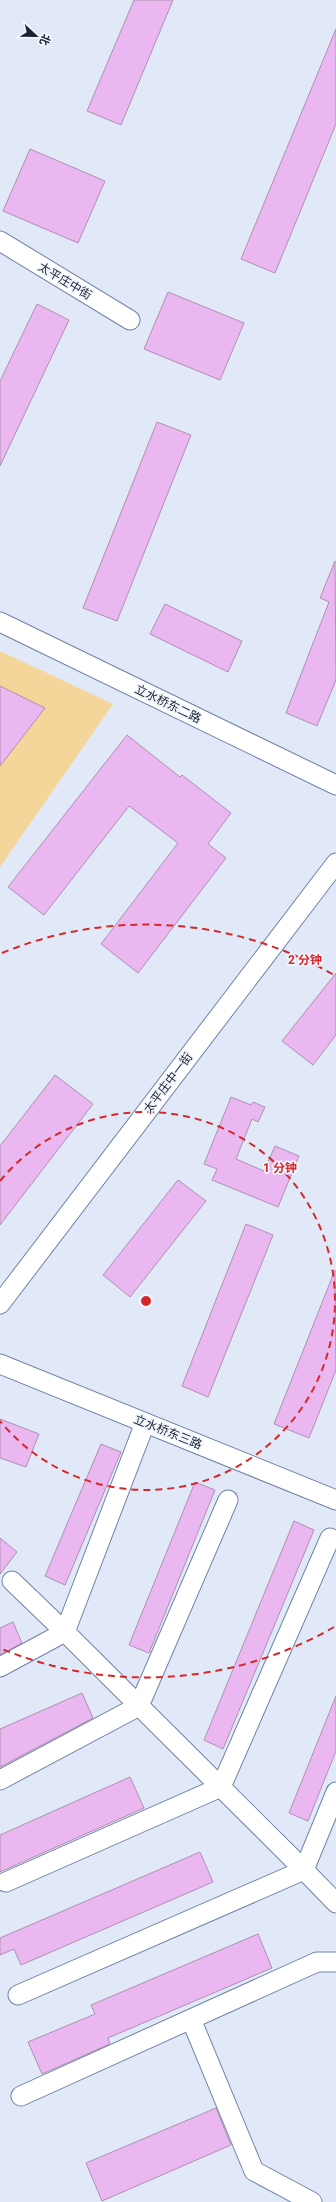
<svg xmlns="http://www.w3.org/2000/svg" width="336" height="2202" viewBox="0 0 336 2202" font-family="Roboto,'Noto Sans SC',sans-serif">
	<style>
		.green { fill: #f4d59a }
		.building { fill: #eab7f0; stroke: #ae90b1 }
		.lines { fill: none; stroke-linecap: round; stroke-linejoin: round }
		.minor-casing { stroke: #7083a6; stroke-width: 21 }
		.minor { stroke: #fff; stroke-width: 19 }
		.ring { fill: none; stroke: #d62828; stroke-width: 2; stroke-dasharray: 7 5 }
		.labels { text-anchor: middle; stroke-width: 3.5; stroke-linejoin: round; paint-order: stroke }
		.street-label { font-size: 12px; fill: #1b2231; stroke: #f2f6fe }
		.centre { fill: #d62828; stroke: #f2f6fe; stroke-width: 2 }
		.ring-label { font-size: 12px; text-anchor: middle; font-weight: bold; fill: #d62828; stroke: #f2f6fe; stroke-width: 3.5; stroke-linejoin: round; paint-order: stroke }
	</style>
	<rect width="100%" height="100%" fill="#e1e9f9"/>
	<path class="green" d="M0,651L113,704L0,867Z"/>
	<path class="building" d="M134,0H173L121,125L87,111Z
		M336,29V124L275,273L241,259Z
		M30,149L105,181L78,243L3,211Z
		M168,292L244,323L220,380L144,349Z
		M37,304L69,320L0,466V381Z
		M157,422L191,435L117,621L83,608Z
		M335,561L336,680L317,726L286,713L329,602L320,598Z
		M165,604L242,641L228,672L150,634Z
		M0,686L45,708L0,766Z
		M127,735L180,777L182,775L231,813L208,844L226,858L138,973L101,944L178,843L129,806L44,915L8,887Z
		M336,973V1035L313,1065L282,1041Z
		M55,1075L93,1104L0,1225V1146Z
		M231,1097L251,1105L253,1102L265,1107L258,1122L252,1119L236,1159L264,1171L275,1146L299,1156L278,1207L212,1180L217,1169L204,1164Z
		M178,1180L206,1201L130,1297L103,1275Z
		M246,1224L273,1235L208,1397L182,1386Z
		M335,1270L336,1370L309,1438L274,1424Z
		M0,1419L39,1434L26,1467L0,1458Z
		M101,1444L121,1452L65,1585L45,1576Z
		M195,1482L215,1490L149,1653L129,1645Z
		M294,1521L314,1530L223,1749L204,1740Z
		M0,1538L17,1552L0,1574Z
		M13,1622L22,1643L0,1655V1628Z
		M82,1693L93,1718L0,1767V1729Z
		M336,1696V1751L308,1821L289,1813Z
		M130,1777L144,1808L0,1872V1835Z
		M200,1852L213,1882L21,1965L14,1949L0,1955V1938Z
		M258,1934L272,1968L108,2038L110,2044L42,2074L28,2042L95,2014L91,2005Z
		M216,2108L231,2145L102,2201L86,2163Z"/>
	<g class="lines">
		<g class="minor-casing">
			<path id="minor" d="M0,241L130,320
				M0,622L336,785
				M0,1304L336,863
				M0,1364L336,1500
				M0,1667L65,1632L12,1581
				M0,1780L139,1706L228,1500
				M336,1792L304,1870L336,1903
				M6,1882L221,1787L330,1538
				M18,1995L304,1870L65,1632L145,1423
				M191,2019L254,2171L312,2202
				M21,2096L317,1962H336"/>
		</g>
		<use href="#minor" class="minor"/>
	</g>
	<g class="ring">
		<path d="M0 1181A189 189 0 1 1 0 1421"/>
		<path d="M334 1627A377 377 0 0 1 2 1649M2 953A377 377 0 0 1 334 975"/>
	</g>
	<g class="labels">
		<g class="street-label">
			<text transform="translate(65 281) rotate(31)" y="4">太平庄中街</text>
			<text transform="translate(168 704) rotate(26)" y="4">立水桥东二路</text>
			<text transform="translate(168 1083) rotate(-53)" y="4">太平庄中一街</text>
			<text transform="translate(168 1432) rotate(22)" y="4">立水桥东三路</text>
		</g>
	</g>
	<circle cx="146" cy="1301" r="6" class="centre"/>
	<g class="ring-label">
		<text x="305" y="964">2 分钟</text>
		<text x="280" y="1172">1 分钟</text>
	</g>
	<g transform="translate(36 36) rotate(112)" stroke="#f2f6fe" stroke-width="3" paint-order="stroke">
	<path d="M0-3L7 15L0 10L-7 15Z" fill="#1b2231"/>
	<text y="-6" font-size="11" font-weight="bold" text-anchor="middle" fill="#1b2231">北</text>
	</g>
</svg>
